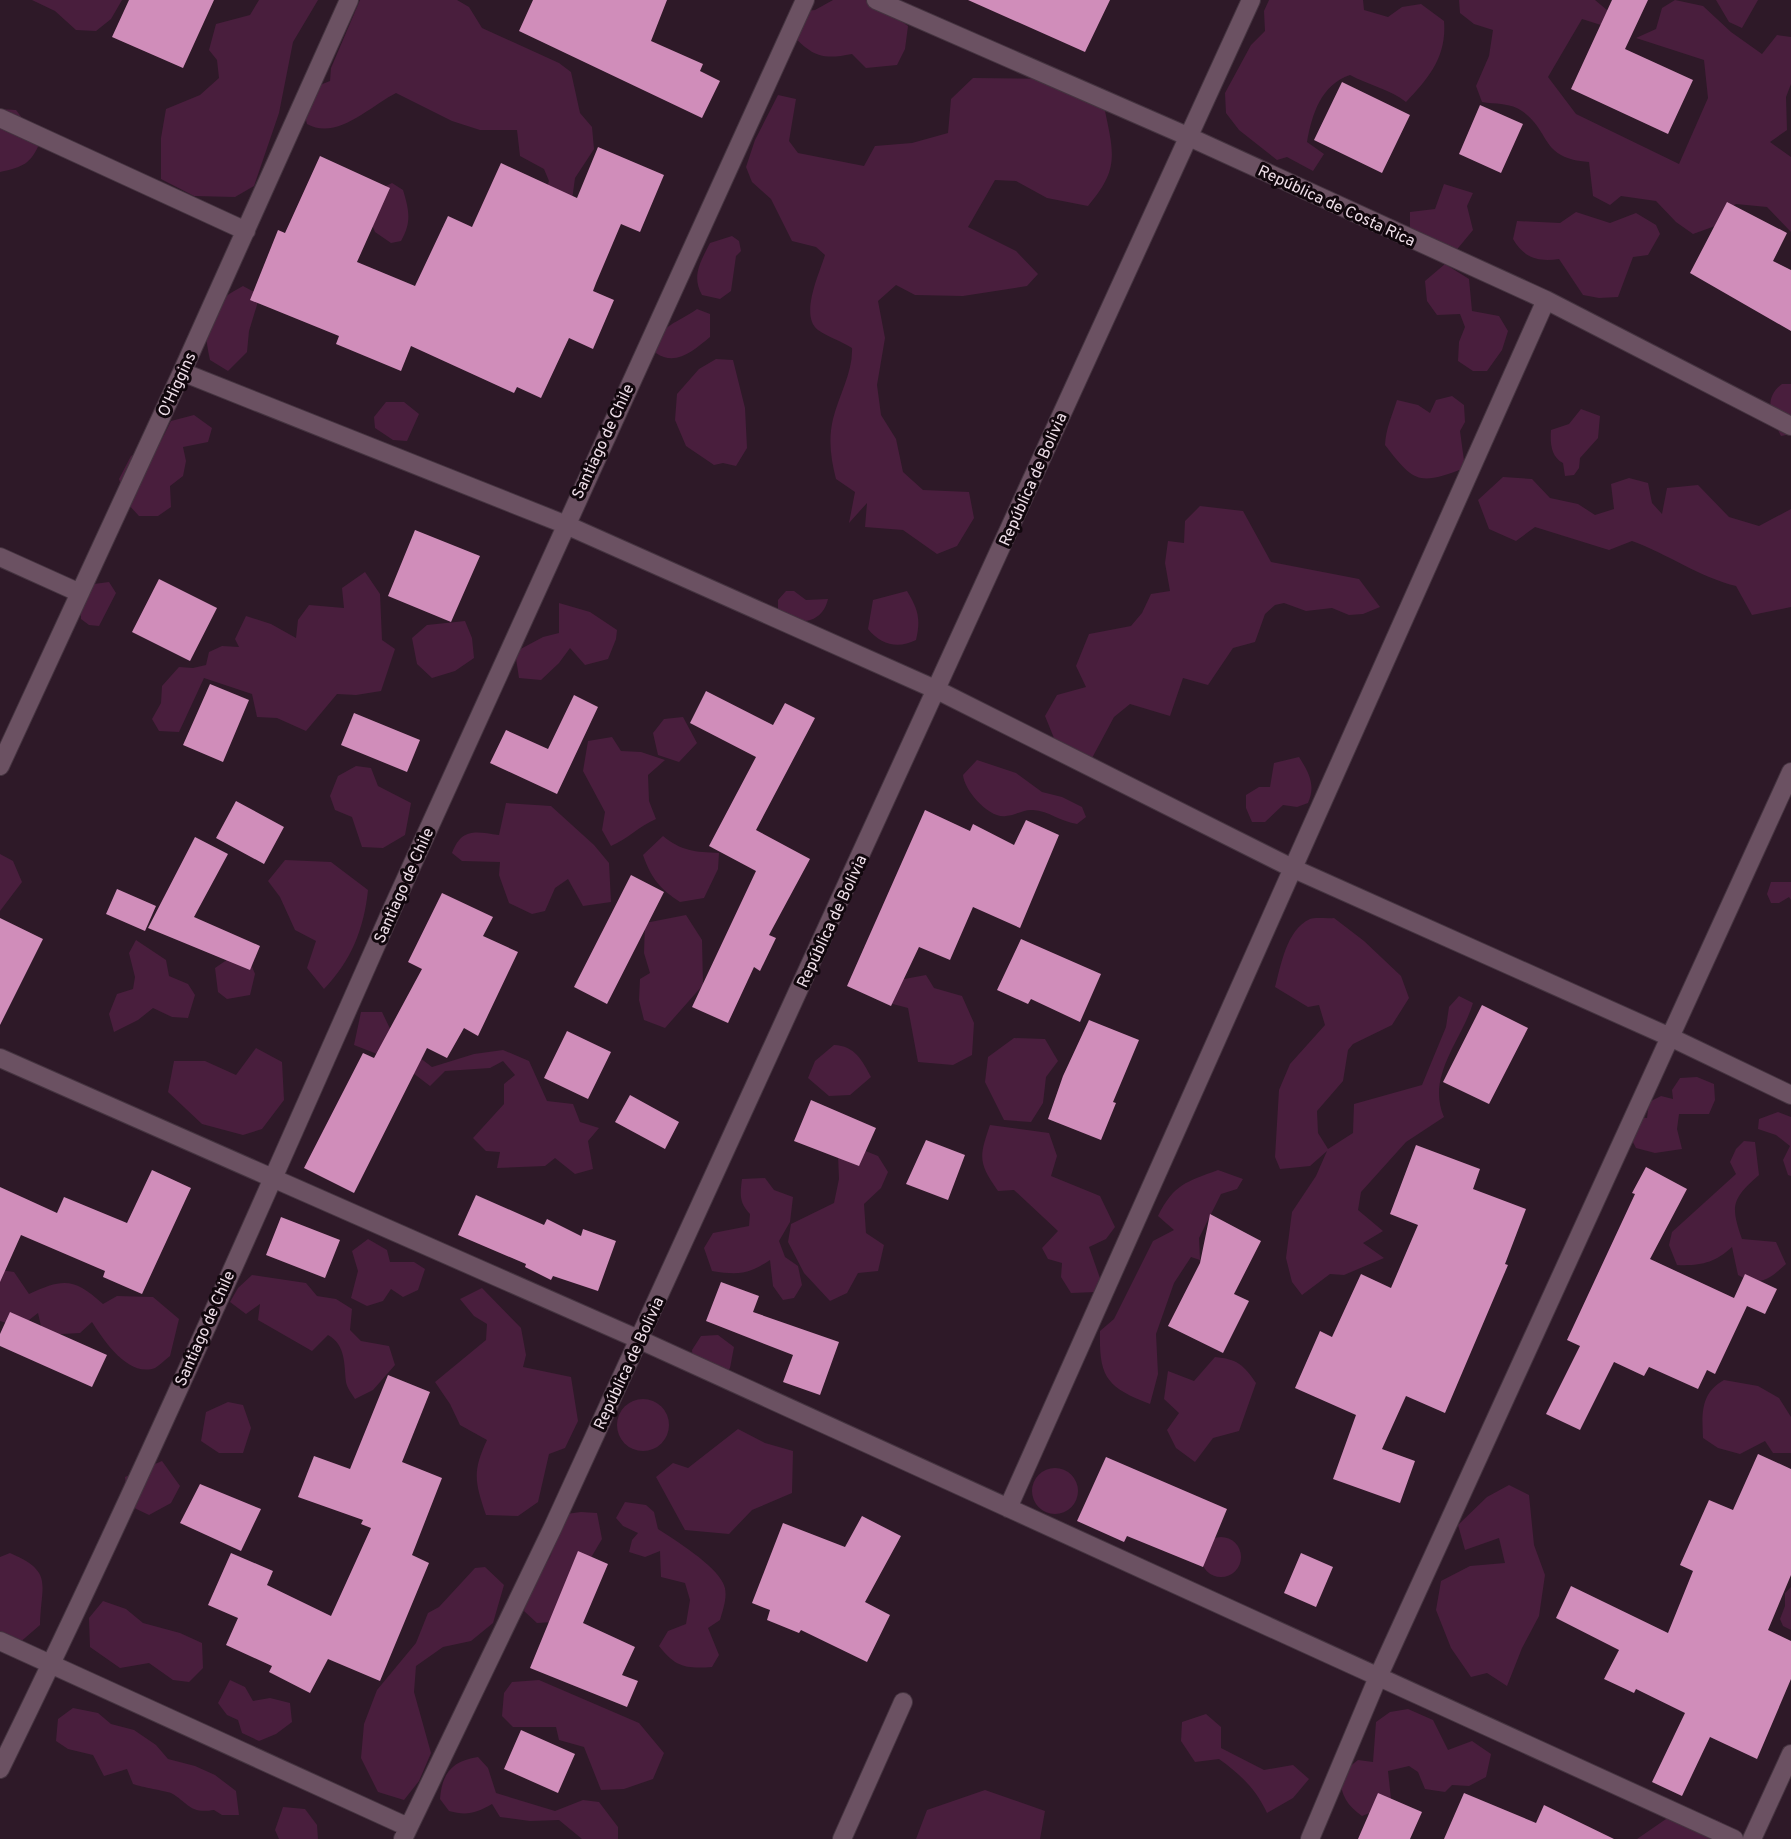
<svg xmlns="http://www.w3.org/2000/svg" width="1791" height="1839" viewBox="0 0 1791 1839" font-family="Overpass,sans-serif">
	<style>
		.green { fill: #491e3d }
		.building { fill: #d08dba }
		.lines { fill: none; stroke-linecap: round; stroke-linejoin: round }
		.minor-casing { stroke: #453440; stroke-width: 20 }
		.minor { stroke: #6b5162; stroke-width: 18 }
		.labels { text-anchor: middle; stroke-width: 6; stroke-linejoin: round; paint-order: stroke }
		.street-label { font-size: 16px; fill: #efdfe9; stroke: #11070d }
	</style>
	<rect width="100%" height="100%" fill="#2e1928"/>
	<path class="green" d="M32,0H122L111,19L96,31L76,30L55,11Z
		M259,0H318L293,42L279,113L254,186L235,197L194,196L161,179V138L166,109L200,95L219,78L217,60L209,50L216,24L250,15Z
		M360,0H457L469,7L482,28L559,63L571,72L580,113L592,127L594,149L575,178L570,215L530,238L549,181L544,169L520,156L517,130H480L452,121L396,93C370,106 337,141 307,124L305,116L320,85L330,81L331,68Z
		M833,0H873L908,26L905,49L897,65L866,68L852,54C818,61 811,54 787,30L796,12L815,10Z
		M1269,0H1363L1364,10L1388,17L1402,7L1421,4L1444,21C1447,56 1429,78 1406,102C1390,89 1368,85 1350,75C1321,85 1312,114 1307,142L1324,154L1313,171L1287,157L1277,160L1239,130L1226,113L1225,93L1251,45L1265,31L1264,11Z
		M1459,0H1595L1626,26L1620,31L1582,19L1548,77L1576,114L1679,164L1708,98L1704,60L1636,38L1656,29L1662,8L1675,0L1703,6L1731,32L1762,54L1777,35L1791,37V84L1786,97L1787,130L1770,142L1791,157V232L1767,207L1736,204L1727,210L1718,225L1693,234L1676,222L1656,201L1621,196L1610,205L1593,196L1589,162C1539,158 1552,132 1522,111C1512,103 1494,104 1482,102L1476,86L1489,56L1493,30L1474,24L1460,13Z
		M1716,0H1758L1742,28L1729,22Z
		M973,78L1061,79L1105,111C1114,154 1119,170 1088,206L1047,198L1016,181L995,180L968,227L1016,251L1038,274L1027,286L963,296L915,295L896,285L878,301L885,338L877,385L881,415L896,439L903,472L923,490L969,492L974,518L957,546L937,554L903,530L865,527L867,503L849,523L855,492L836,479C831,459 828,440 833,419C839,395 853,372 852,348C841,341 828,337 818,330C799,316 820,272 825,255L816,247L792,241L771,199L752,182L746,167L755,140L778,95L796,99L789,141L798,153L864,166L875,146L912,143L948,133L951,99Z
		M0,109L16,110L40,142C31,164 23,167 0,172Z
		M392,183L403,190C409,210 412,222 401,241L391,243L375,232L369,218L378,190Z
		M1444,184L1473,193L1467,206L1473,230L1454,253L1410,228V212L1435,209Z
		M1576,212L1610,223L1636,213L1656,225L1660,234L1648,255L1633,257L1618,297L1599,298L1583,295L1559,259C1538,262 1524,258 1513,239L1517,221L1560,223Z
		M732,236L739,241L741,251L736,256L731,291L720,299L702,295C691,276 701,261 710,243Z
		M1445,264L1469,279L1472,311L1499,316L1508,331L1502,350L1487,371H1473L1458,361L1459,342L1465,327L1460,314L1437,315L1427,301L1425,281Z
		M243,286L260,295L249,331L247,352L228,371L210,360C201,319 206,306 243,286Z
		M697,309L710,314V337C694,350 676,367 656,353C653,327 680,322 697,309Z
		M716,359L733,360L745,408L747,448L736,466L723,463L714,465L686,446L675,420L677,394L699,369Z
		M1782,384H1791V434L1781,436C1772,418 1762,399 1782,384Z
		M1452,396L1464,405L1465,422L1460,431L1465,468C1419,485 1415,484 1385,445C1386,428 1392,416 1397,400L1418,405L1430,413L1436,400Z
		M386,402H404L419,414L407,441L393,440L375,428L374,417Z
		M1581,409L1600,416L1598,438L1580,458L1579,468L1574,475L1565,476L1563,463C1551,457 1550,443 1551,430L1569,424Z
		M194,415L212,428L208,442L183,447L186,461L183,476L170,486L171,507L158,516H139L127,503L119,479L131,456L161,441L171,421Z
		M1503,477L1532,479L1550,498L1578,504L1595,515L1614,509L1611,484L1629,478L1648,483L1652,503L1662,514L1667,488L1698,485L1729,517L1759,526L1791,509V607L1752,615L1736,586C1699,577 1668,554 1632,541L1609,550L1535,527L1516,541L1489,529L1478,500Z
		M1200,506L1243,511L1271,562L1359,579L1380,607L1363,614L1349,615L1332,608L1306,611L1284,603L1275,605L1265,614L1255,642L1233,648L1208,685L1183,678L1170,716L1130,704L1114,717L1092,758L1056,743L1045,716L1057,695L1086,687L1076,666L1089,634L1131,626L1142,613L1151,594L1170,591L1165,563L1168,541L1184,543L1185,521Z
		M365,572L380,594L382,640L395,649L381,691L356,695L337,694L306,731L277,718L257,717L252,694L204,678L179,732L159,731L152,719L161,703L162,686L179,667L193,668L206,665L209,652L222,646L239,647L235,639L246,616L271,624L296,638L298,620L309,605L344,608L342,588Z
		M109,582L116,593L99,626L89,625L81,619V606L94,584Z
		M786,591H794L806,600L828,599C822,624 800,625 778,617V600Z
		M907,591C918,609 921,619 916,640C898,649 881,645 868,629L873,600Z
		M559,603L590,612L617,630L616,639L608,659L585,665L570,648L559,663L541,680L519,678L515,652L543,637L559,633Z
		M465,621L472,638L474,658L455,671L432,678L417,664L412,638L427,625Z
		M683,717L697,743L679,762L658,755L653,733L664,719Z
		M612,737L621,751L641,752L665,760L648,775L649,801L656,819C639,826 628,839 611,846L602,830L605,812L583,771L588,741Z
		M1299,757C1309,773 1316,785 1308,803L1297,807L1283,805L1265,822H1252L1246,808V795L1259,787H1270L1274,763Z
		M977,760L1016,773L1042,792L1062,797L1082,807L1086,817L1077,824C1061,822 1049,811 1033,810C1024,809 1016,815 1006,816C989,819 964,790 963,775Z
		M356,766L371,768L378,786L411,803L405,835L383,848L362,847L352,817L335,810L330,796L338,776Z
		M506,803L551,806L594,845L609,863L611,902L583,906L568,879L555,888L545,911L532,914L509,903L499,875L500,862L462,861L452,853C462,827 476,832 499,835Z
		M663,836C681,851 695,852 719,853L718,869L704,898L680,902C660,889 651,878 643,855Z
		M0,854L13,861L22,882L0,911Z
		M285,860L331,862L368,890C364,929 351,961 324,989L307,968L316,941L295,930L280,897L268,881Z
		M1771,882H1791V900L1789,897L1779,903H1771L1767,894Z
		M686,915L702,940L703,985L665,1028L644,1020L639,1000L640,979L650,973L644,953L645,923Z
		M1334,918L1364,941L1401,976L1409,998L1392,1025L1353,1044L1348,1050L1343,1081L1317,1111L1318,1133L1328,1149L1353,1133L1354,1104L1422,1085L1446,1027L1449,1007L1459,996L1473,1003C1462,1040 1426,1076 1444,1117L1406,1142L1361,1192L1358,1210L1383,1231L1363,1243L1384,1258L1344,1275L1330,1274L1302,1295L1292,1282L1286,1258L1292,1212L1316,1176L1327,1151L1310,1166L1280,1169L1275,1157L1279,1090L1290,1064L1325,1025L1319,1005L1308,1007L1275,987C1281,966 1286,930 1310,919C1316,917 1327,919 1334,918Z
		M136,940L166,960L169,976L188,984L195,995L188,1018L172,1017L153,1008L138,1020L114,1032L109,1014L117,994L133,989L135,977L129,953Z
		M234,955L249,959L255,974L250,995L227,999L218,992L215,968Z
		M926,975L934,988L962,996L974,1023L972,1055L953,1065L918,1062L908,1008L889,1003L899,980Z
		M361,1012H382L395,1039L432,1067L474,1054L503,1050L529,1061L547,1101L573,1104L580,1122L599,1128L588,1141L593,1169L575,1174L555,1158L545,1166L497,1168L500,1152L486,1151L473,1138L504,1104V1084L515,1075L503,1061L490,1068L445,1071L430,1086L400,1063L354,1045Z
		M1014,1038L1045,1039L1058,1061L1046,1077L1043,1103L1031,1122L1004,1120L985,1082L988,1057Z
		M834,1045C855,1046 862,1060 871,1077L850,1095L829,1096L808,1078L815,1061Z
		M256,1048L282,1062L284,1100L262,1129L243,1135L202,1124L168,1092L174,1061H205L236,1075Z
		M1697,1077L1714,1084L1715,1100L1709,1114H1679L1677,1129L1682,1149L1655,1153L1636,1148L1627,1131L1636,1117L1647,1118L1649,1102L1661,1096L1673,1099L1672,1090L1680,1078Z
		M1778,1112L1791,1117V1176L1788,1175L1783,1160L1790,1146L1776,1135L1758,1129L1759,1119Z
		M990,1125L1049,1133L1057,1156L1051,1176L1100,1196L1115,1227L1106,1239L1089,1247L1101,1281L1096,1292L1071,1293L1061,1277L1062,1263L1048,1259L1042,1248L1058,1231L1014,1190L998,1191C978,1163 979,1157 990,1125Z
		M1744,1141L1755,1142L1759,1175C1732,1199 1730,1205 1742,1239L1776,1242L1786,1264C1768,1280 1761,1287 1738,1275L1732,1247C1715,1263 1700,1266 1677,1265L1669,1245L1672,1232L1736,1174L1730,1162L1736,1149Z
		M858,1148L878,1156L888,1172L881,1188L864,1204L866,1233L884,1245L878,1271L858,1273L847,1293L830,1301L804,1273L788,1242L791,1224L834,1203L839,1179L838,1155Z
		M1218,1170L1243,1179L1237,1189L1221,1194L1199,1238L1200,1260L1191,1257L1174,1283L1156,1334L1158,1374L1150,1404C1106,1387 1099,1377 1100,1331L1114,1319L1153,1241L1174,1230L1158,1216C1174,1184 1186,1182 1218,1170Z
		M765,1178L774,1190L793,1197L790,1222L779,1241L785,1257L798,1266L802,1285L794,1298L783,1300L773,1286L770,1260C747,1275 738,1275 712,1271L704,1248L713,1233L749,1226L750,1214C739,1202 740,1195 742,1179Z
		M368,1239L387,1250L390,1262H414L425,1269L418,1290L403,1297L391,1289L383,1301L367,1306L351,1298L358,1271L352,1251Z
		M0,1270L14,1272L29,1294C64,1278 74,1278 103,1304L117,1296L153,1297L179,1319L170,1356C166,1359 160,1365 155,1368C128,1378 103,1339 92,1322L80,1333L43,1335L38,1313L20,1327L0,1321Z
		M252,1275L306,1283L317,1296L336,1299L352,1309L350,1330L361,1341L389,1346L395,1365L373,1390L355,1399C352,1394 347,1388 346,1382C344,1364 346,1345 328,1335L312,1351L258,1320L260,1304L246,1314L230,1302L238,1288Z
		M482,1288L521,1328L526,1355L523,1367L571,1377L578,1421L565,1448L549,1454L538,1502L518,1516L486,1515C475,1482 472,1472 487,1440L460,1425L450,1404L435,1382L486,1340L487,1324L474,1316L460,1299Z
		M718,1335L734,1347L730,1368L721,1382L694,1374L692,1350L701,1336Z
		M1215,1357C1237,1359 1244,1365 1256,1383L1239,1431L1213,1438L1195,1462L1176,1448L1167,1430L1179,1413L1164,1399L1168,1371L1194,1381Z
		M1724,1380L1758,1386L1779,1398L1791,1417V1453H1773L1765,1441L1740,1454L1718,1448L1703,1438C1702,1415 1700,1393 1724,1380Z
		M617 1425a26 26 0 1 1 52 0a26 26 0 1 1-52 0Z
		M228,1402L243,1405L251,1428L243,1453H219L201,1441L206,1412Z
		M738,1429L765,1443L793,1451L792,1493L752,1510L729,1534L685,1530L656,1477L673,1463L688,1468Z
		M162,1461L180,1486L171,1503L149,1515L128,1505L125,1477Z
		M1032 1491a23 23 0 1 1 46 0a23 23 0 1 1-46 0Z
		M1509,1485L1529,1495L1534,1545L1545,1575L1539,1616L1522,1648L1507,1686L1487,1673L1471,1677L1451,1648L1436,1610L1441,1581L1470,1566L1505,1563L1499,1538L1465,1550L1458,1525L1487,1497Z
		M625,1502L646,1505L654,1512L658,1529C675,1540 715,1565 723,1583C729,1594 723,1609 720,1620L708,1628L719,1655L712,1667C686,1669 675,1667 659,1646L668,1631L686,1624L690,1600L685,1583L661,1577L660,1551L645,1557L629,1552L632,1540L638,1533L623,1526L616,1518Z
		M581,1512L597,1513L602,1539L553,1622L537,1623L524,1611L529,1589L550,1557L566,1514Z
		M1201 1557a20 20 0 1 1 40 0a20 20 0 1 1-40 0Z
		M10,1553C54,1572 41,1583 40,1625L18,1644L0,1641V1557Z
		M485,1567L504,1585L493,1623L471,1641L443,1647L416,1666L414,1692L431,1753L419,1781L404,1800L378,1792L361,1758L364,1724L377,1690L416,1643L428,1613L439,1607L475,1568Z
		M1791,1587V1630L1783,1626L1780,1619L1785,1606V1593Z
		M103,1601L126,1609L143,1623L180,1633L202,1643L203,1668L189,1682L173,1680L149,1663L120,1668L90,1647L89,1618Z
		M230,1680L245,1687L253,1701L270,1698L290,1703L292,1722L276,1734L259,1741L242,1733L238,1720L227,1715L218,1703Z
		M539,1680L639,1723L664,1753L653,1779L624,1789L601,1790L584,1747L559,1740L556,1727H513L502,1716L504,1693L512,1682Z
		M73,1708L98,1713L111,1724L134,1730L156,1745L168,1759L195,1766L215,1775L236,1791L239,1815H222L214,1810C189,1814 189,1803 171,1793C166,1791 141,1787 133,1784L127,1769L104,1776L93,1755L68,1749L56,1741L58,1719Z
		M1408,1709L1433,1720L1448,1750L1472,1741L1491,1754L1486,1777L1469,1786L1452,1785L1445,1792L1425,1789L1418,1772L1409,1766L1388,1771L1391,1799L1380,1809L1362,1816C1346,1805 1340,1793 1340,1774L1358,1760L1373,1762L1376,1722L1390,1712Z
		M1206,1714L1221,1727V1748L1264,1770L1293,1765L1309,1779L1293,1798L1267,1813C1256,1789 1240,1774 1219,1759L1195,1762L1181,1741L1182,1722Z
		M478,1757L488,1768L496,1793L555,1811L583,1800L599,1802L618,1827V1839H582L559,1820L530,1821L500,1817L492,1804C476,1813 467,1816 449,1811L440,1799C442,1773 452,1761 478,1757Z
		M985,1790L1045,1811L1040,1839H916L927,1810Z
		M283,1807L305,1809L317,1825L318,1839H279L275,1830Z
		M1678,1817L1694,1825L1696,1832L1714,1819L1721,1822L1737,1839H1637L1666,1819Z"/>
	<path class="building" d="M129,0H214L183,68L112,37Z
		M533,0H667L651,41L703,64L700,71L720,81L702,118L519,31Z
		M968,0H1110L1085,52Z
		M1612,0H1648L1625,49L1693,80L1668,134L1571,89Z
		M1342,82L1410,115L1382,173L1314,140Z
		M1480,105L1523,124L1501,173L1459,154Z
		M598,147L664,175L640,232L621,224L596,283L593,291L614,300L593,349L569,338L541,398L517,387L514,393L411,346L401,371L336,344L339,336L250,300L278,230L285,233L320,156L390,188L357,262L415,286L448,216L472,227L501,163L577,198Z
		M1727,202L1787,233L1773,261L1791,270V331L1690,273Z
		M415,530L480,556L451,622L388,596Z
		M159,579L217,608L190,661L132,632Z
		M210,684L249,700L223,762L183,745Z
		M706,691L773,725L785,703L815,718L756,830L810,859L769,935L776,938L760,971L754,967L728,1023L692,1007L756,871L709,846L756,757L690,723Z
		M574,695L598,707L557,794L490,763L506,730L548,749Z
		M354,713L420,740L407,772L341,745Z
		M236,801L284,827L264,864L216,838Z
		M925,810L970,831L973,824L1014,845L1026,820L1059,835L1020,928L973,907L950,960L919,947L891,1006L847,986Z
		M195,837L228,854L194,917L260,946L250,970L148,928Z
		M631,875L664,892L607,1004L574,987Z
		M117,889L156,906L145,931L106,914Z
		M442,893L493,917L483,936L518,952L478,1036L464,1028L447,1058L427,1048L354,1193L304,1168L363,1053L374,1058L422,969L408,962Z
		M0,918L43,939L0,1025Z
		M1021,939L1101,974L1080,1022L1031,999L1028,1004L997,990Z
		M1482,1005L1528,1028L1489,1104L1443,1082Z
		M1089,1020L1139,1040L1113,1102L1116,1103L1101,1140L1048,1119L1063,1076Z
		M567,1031L611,1052L588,1099L544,1078Z
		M630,1095L679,1122L665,1149L615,1122Z
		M811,1100L876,1128L859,1166L794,1141Z
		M926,1140L965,1155L948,1200L906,1184Z
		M1416,1145L1480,1169L1473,1189L1526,1209L1505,1264L1508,1265L1445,1413L1406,1396L1382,1449L1415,1461L1400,1503L1333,1479L1356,1415L1295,1388L1320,1331L1332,1337L1361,1274L1391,1288L1418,1225L1390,1214Z
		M1646,1167L1687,1189L1650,1259L1734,1298L1745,1274L1777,1289L1765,1314L1747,1306L1715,1374L1707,1370L1698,1389L1649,1367L1644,1376L1614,1362L1580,1430L1546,1414L1580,1346L1567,1340L1635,1194L1632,1193Z
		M152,1170L191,1188L142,1294L103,1277L105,1271L21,1235L0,1282V1187L57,1213L64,1197L127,1223Z
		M476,1195L544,1225L547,1219L581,1236L583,1229L616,1241L598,1291L553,1276L551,1280L525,1267L526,1264L458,1235Z
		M1210,1214L1261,1241L1234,1294L1249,1301L1223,1353L1168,1326L1200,1263Z
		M281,1217L340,1240L325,1278L266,1255Z
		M721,1282L759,1296L753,1312L839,1342L820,1395L783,1382L793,1355L706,1321Z
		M10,1312L107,1355L92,1387L0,1346V1334Z
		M388,1375L430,1392L402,1462L442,1478L412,1555L429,1563L380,1681L328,1659L310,1693L269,1672L272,1666L226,1645L238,1618L208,1605L231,1553L273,1571L267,1585L331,1616L371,1528L361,1524L363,1520L298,1497L314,1456L350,1469Z
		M1758,1454L1791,1469V1575L1768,1630L1791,1641V1679L1757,1759L1710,1737L1682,1796L1652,1782L1685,1713L1636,1689L1634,1693L1604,1679L1619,1650L1556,1618L1571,1586L1668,1633L1693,1571L1680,1565L1709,1500L1733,1510Z
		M1106,1457L1227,1509L1203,1567L1127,1536L1124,1542L1077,1521Z
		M200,1484L261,1509L241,1551L180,1523Z
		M862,1516L901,1536L865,1602L890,1615L867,1662L801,1630L799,1633L767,1620L770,1610L752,1603L783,1523L845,1547Z
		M578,1551L608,1564L583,1623L635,1647L622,1675L638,1681L627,1707L530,1668Z
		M1301,1553L1333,1567L1316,1607L1284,1593Z
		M521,1730L575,1754L558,1793L504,1769Z
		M1378,1793L1422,1812L1410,1839H1358Z
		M1464,1793L1536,1823L1544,1805L1614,1839H1444Z"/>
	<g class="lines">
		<g class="minor-casing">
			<path id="minor" d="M876,0L1187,136L1546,300L1791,426
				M0,118L246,231
				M182,372L564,524L937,690L1292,868L1670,1037L1791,1095
				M0,557L80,593
				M0,766L182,372L349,0
				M0,1058L638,1339L1734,1839
				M1008,1508L1546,300
				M0,1641L408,1827
				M0,1769C139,1486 265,1196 393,907C528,604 666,302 805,0
				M403,1839L553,1527L1251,0
				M842,1839L903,1702
				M1310,1839L1378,1677L1791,772
				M1752,1839L1791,1754"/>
		</g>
		<use href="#minor" class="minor"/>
	</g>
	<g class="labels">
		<g class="street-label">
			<text transform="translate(1337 205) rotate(25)" y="6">República de Costa Rica</text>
			<text transform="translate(176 384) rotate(-65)" y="6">O'Higgins</text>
			<text transform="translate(602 441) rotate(-65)" y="6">Santiago de Chile</text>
			<text transform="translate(1032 479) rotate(-66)" y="6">República de Bolivia</text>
			<text transform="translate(403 885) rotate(-66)" y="6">Santiago de Chile</text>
			<text transform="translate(831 921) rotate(-65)" y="6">República de Bolivia</text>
			<text transform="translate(204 1328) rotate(-66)" y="6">Santiago de Chile</text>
			<text transform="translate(628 1363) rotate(-65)" y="6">República de Bolivia</text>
		</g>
	</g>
</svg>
